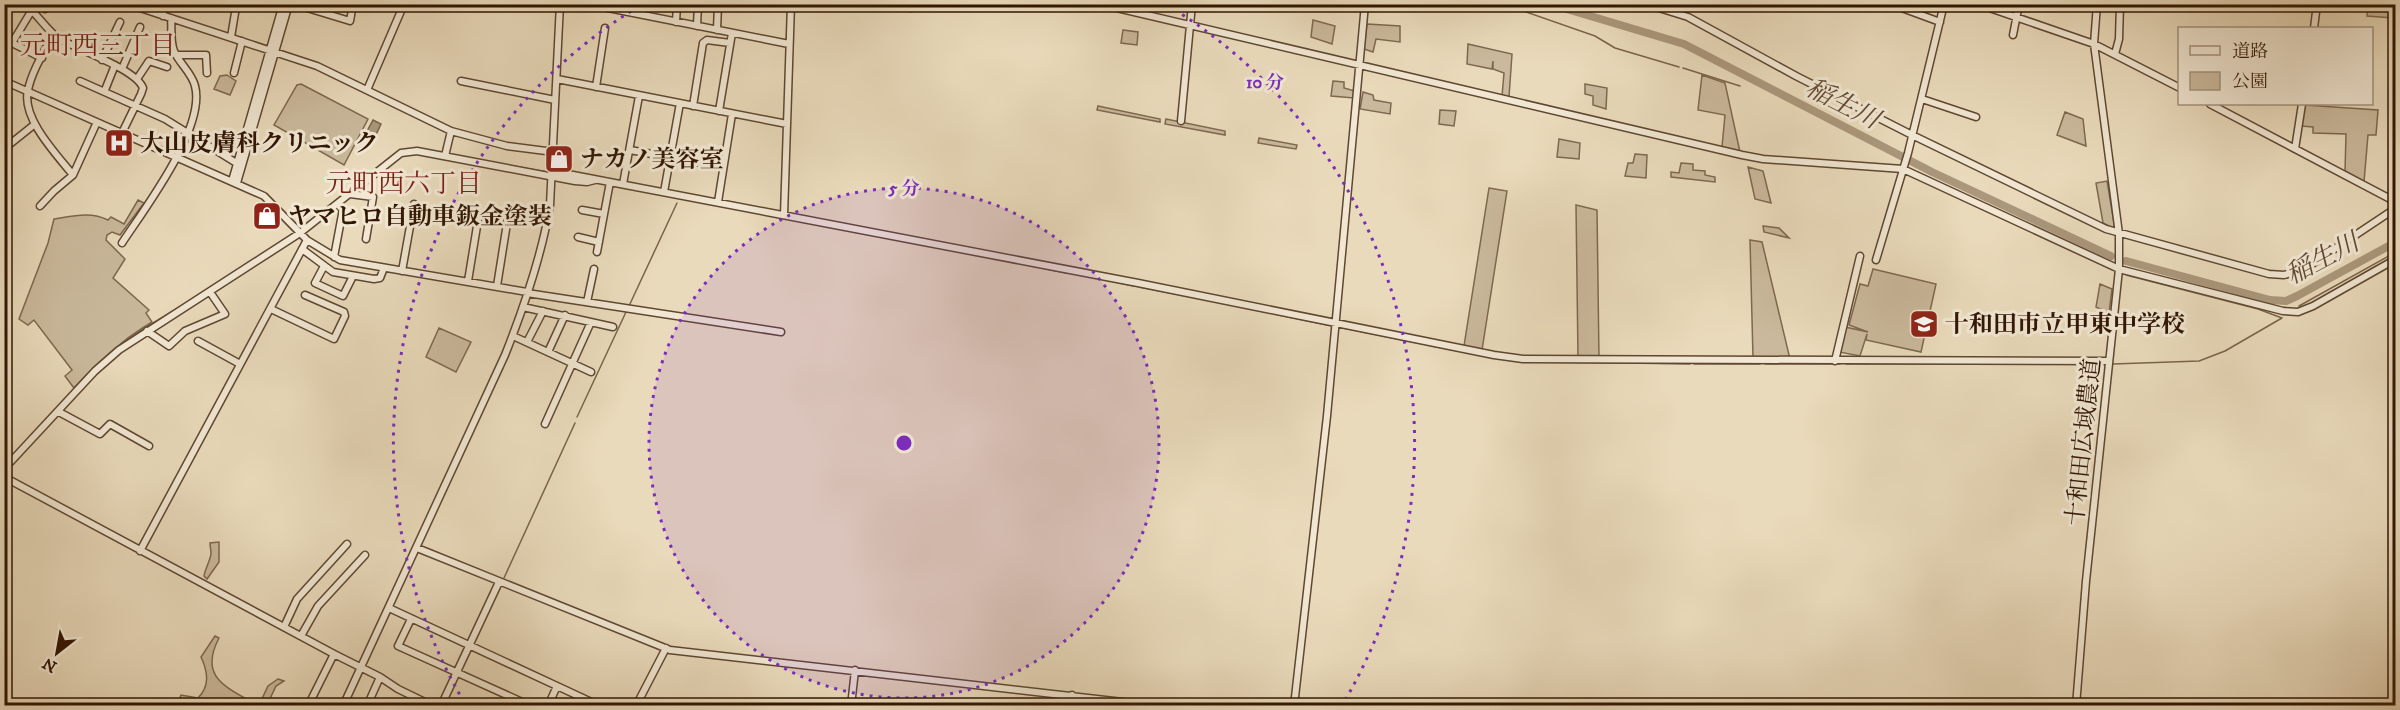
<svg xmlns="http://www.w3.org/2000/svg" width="2400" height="710" viewBox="0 0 2400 710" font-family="'IM FELL DW Pica','Noto Serif JP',serif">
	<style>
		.green { fill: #cab99c; stroke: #7e6850; stroke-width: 1.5 }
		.water { fill: #aa977c; stroke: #7a634c; stroke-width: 1.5 }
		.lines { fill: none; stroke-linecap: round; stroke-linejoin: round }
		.stream { stroke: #7a634c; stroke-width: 1.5 }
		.river { stroke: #aa977c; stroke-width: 8 }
		.minor-casing { stroke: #5f4731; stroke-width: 9 }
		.minor { stroke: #f1e7d3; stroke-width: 6 }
		.ring { fill: none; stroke: #7b2cbf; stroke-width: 3; stroke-dasharray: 3 6 }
		.labels { text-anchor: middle; stroke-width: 6; stroke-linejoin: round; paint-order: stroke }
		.poi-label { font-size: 24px; font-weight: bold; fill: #311603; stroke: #f1e7d3; text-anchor: start }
		.street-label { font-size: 24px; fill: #311603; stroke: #f1e7d3 }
		.neighbourhood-label { font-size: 26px; fill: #7a1f14; stroke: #f1e7d3 }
		.water-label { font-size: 26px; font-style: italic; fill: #614a33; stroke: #f1e7d3 }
		.centre { fill: #7b2cbf; stroke: #f1e7d3; stroke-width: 3 }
		.ring-label { font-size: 18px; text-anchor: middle; font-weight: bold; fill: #7b2cbf; stroke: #f1e7d3; stroke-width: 6; stroke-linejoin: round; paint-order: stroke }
	</style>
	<rect width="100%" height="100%" fill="#e9dabb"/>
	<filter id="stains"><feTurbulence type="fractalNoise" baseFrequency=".00333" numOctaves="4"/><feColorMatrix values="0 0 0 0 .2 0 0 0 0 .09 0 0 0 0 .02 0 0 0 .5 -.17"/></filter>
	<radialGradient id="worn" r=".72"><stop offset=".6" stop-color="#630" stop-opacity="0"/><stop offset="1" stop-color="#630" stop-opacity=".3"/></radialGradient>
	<path class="green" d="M2368,5H2389V7H2393V18L2367,16Z
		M1313,20L1335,26L1332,44L1311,37Z
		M1367,24L1400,26V42L1376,39L1373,52L1364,49Z
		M1123,30L1138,32L1137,45L1121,43Z
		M1468,44L1512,54L1509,97L1502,96L1504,73L1493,69V61L1492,69L1467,64Z
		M227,75L236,81L230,95L214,89L220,76Z
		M1702,75L1725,83L1740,152L1722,147L1725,115L1698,110Z
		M1333,81L1344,82V88L1355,91L1354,98L1331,96Z
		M301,84L368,119L344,165L274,125L297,85Z
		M1585,84L1607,88L1606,109L1593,105V96L1585,94Z
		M1363,92L1373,95L1374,100L1391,103L1390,114L1360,109Z
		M2304,105L2378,110L2376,135H2368L2364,182L2345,171L2346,134L2313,133V127L2301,126Z
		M1098,106L1160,119V122L1097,110Z
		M1440,110L1456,111L1454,126L1439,124Z
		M2065,112L2083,119L2086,146L2057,135Z
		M1166,119L1225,131V135L1165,124Z
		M1259,138L1297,145L1296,149L1258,143Z
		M1559,139L1580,143L1579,159L1557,157Z
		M1635,154L1647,155L1646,178L1625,176L1628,163H1633Z
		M1681,163L1693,164V170L1705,171V175L1715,177V182L1671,177V172L1679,173Z
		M1748,167L1763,171L1771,203L1755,199Z
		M2107,181L2115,229L2103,223L2096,183Z
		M1489,188L1507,191L1482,350L1464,346Z
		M138,200L144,203L120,235L112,232L107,235L106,240L125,259L113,278L149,310L146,313L152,322C122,340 98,362 74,388L65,376L72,370L34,320L28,325L19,319L48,243L54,219C73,216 91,211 108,220L111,217L124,224Z
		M1576,205L1597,210L1599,358L1578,357Z
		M1763,226L1779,228L1789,238L1764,232Z
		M1750,240L1762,242L1790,359L1753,358Z
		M1873,269L1936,284L1921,352L1866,340L1867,334L1860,356L1839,352L1845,327L1868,332L1849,325L1860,284L1868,286Z
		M2100,284L2112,289L2109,313L2096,307Z
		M439,328L471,342L456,372L426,357Z
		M219,542V562L207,579L204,576C205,569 211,559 211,553C211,550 210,547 210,543Z
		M215,636L219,638C198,678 227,687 257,705H177L181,695L198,698C210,686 208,672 201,657Z
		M278,679L284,681L276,686L267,705H259L268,686Z"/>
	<path class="water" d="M373,120L381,124L374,139L365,135Z"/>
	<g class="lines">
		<path class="stream" d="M1503,4L1595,36L1615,48L1679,67
			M1683,68L1740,86
			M401,150L417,148
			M468,158L547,172
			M648,192L661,195
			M1967,202L2113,270
			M707,204L715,205
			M301,228L394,154
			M867,234L877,236
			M944,249L1017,263
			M1022,264L1066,273
			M1071,273L1134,286
			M1139,287L1202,299
			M1206,300L1270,313
			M629,306L677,203
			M2299,306L2396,252
			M1274,314L1332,326
			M1338,327L1423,344
			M1427,345L1490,357
			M1494,358L1521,362
			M1526,362L1621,363
			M1624,363L1690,364
			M1694,364H1760
			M1765,364H1840
			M1846,364H2037
			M2051,364H2104
			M2113,364L2199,361L2225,351L2282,318L2258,309L2126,275
			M94,368L128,338L193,299
			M577,417L626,312
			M504,578L575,423"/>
		<path class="river" d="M1550,4L1684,44L1932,172L2111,256
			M2126,261L2270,300L2286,301L2297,296L2396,242"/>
		<g class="minor-casing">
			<path id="minor" d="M25,4C38,15 46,29 58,38C78,50 136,69 143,88L141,94L122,133
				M128,4L317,66L451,131L507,146L554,152
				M160,4L163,10V16
				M294,4L350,21L353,4
				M588,4L789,44
				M1100,4L1742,155L1763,159L1903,169L2119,269L2283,311L2298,312L2313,306L2396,259
				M1646,4L1688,17L1796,76L1912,135L2106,229L2269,274L2284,275L2303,270L2396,208
				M1891,4L1940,22
				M1978,4L2094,44L2180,88
				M911,8V4
				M45,9L46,4
				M4,10L8,4
				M676,22L677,4
				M697,26L698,4
				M2314,28L2317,4
				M717,30L718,4
				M53,35C44,52 32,71 28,90C21,118 57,155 73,175
				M2013,35L2019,4
				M231,37L236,7L234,4
				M4,39L42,58
				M12,43L32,10
				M2115,54L2119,39L2120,4
				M176,55H206L207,73
				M102,60L120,22
				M122,69L140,27
				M234,73L242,41
				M137,79L149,61L167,67
				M557,79L787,124
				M4,81L264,196L307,240L340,260L527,292
				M80,81L165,119L238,164
				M461,81L555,100
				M596,87L605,28
				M105,90L115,65
				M367,90L404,4
				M1922,99L1976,117
				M2210,104L2396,202
				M693,106L703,43L707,40L730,43
				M719,111L732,33
				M1181,121L1192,4
				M10,144L35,124
				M2295,149L2302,104
				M630,150L723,167
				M445,156L451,131
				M552,171L1138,283L1494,355L1523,359L2109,361
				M232,181L283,4
				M237,183L289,4
				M623,184L639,96
				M664,192L680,103
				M350,194L373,197L366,239
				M718,202L732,114
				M40,206L54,191L73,175L97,122
				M582,210L604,214
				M784,215L791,4
				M578,237L599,242
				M122,243C145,208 206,128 195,86C192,73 179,63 174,51C170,41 172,28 171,18
				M302,249L333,272L374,279L380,278L384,268
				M597,252L610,182
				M334,257L343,209L337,204
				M1876,260L1908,153L1944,4
				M324,266L315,283L343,296L353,276
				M402,271L414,204
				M468,281L479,214
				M497,286L508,217
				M527,293L781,332
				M587,302L594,269
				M523,307L613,327
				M271,309L334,339L345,316L344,312L305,295
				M147,331L169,346L185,331L225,314L210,292
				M513,336L591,372
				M198,341L240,364
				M527,342L543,311
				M548,352L565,315
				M1835,361L1860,256
				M59,412L100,434L110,424L149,446
				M545,424L591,322
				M4,469L95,371L119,350L300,233L401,153L417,151L575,181L587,182L595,180
				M4,477L334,654L380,677L367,706
				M417,548L670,650L1158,706
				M140,551L307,240
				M389,608L557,686L548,706
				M411,619L398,646L531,706
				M284,627L297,599L347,544
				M301,636L318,606L365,555
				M380,677L398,689L433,706
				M557,686L600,706
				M308,706L334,654
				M343,706L505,355C524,307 542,256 550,205L560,4
				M441,706L499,582
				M636,706L666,648
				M851,706L855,670
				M1071,706L1072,695
				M1294,706L1327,416L1365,4
				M2076,706L2086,581L2119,269V234L2094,44L2097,4"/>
		</g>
		<use href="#minor" class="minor"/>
	</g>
	<circle cx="904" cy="443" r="255" fill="#7b2cbf" fill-opacity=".12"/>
	<g class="ring">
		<circle cx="904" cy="443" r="255"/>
		<path d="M464 702A511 511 0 0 1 641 5M1167 5A511 511 0 0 1 1344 702"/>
	</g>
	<defs>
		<g id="hospital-square" transform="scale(1.5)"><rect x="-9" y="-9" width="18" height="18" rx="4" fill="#8f2418" stroke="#f1e7d3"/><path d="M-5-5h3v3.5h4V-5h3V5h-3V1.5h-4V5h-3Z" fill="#fff"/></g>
		<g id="shop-square" transform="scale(1.5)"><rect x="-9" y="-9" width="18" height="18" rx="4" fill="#8f2418" stroke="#f1e7d3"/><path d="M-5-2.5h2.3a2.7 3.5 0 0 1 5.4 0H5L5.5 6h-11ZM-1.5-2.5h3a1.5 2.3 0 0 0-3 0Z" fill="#fff"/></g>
		<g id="school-square" transform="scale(1.5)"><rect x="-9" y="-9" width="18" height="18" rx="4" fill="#8f2418" stroke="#f1e7d3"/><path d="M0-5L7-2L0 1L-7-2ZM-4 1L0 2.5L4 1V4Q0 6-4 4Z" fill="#fff"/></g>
	</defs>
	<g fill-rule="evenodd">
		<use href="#hospital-square" x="119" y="143"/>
		<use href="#shop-square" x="559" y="159"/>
		<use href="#shop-square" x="267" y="216"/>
		<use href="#school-square" x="1924" y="324"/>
	</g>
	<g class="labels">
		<g class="poi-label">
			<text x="140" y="151">大山皮膚科クリニック</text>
			<text x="580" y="167">ナカノ美容室</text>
			<text x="288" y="224">ヤマヒロ自動車鈑金塗装</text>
			<text x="1945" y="332">十和田市立甲東中学校</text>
		</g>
		<g class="street-label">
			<text transform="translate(2083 442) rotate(-84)" y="8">十和田広域農道</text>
		</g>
		<g class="neighbourhood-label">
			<text x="98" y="54">元町西三丁目</text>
			<text x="404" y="192">元町西六丁目</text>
		</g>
		<g class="water-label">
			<text transform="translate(1843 103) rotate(27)" y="9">稲生川</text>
			<text transform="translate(2322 258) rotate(-28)" y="9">稲生川</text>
		</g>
	</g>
	<circle cx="904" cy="443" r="9" class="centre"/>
	<g class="ring-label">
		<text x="1265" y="88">10 分</text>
		<text x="904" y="194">5 分</text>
	</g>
	<rect width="2400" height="710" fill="none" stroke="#e9dabb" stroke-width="24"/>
	<rect x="6" y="6" width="2388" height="698" fill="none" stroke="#311603" stroke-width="3"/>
	<rect x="12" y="12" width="2376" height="686" fill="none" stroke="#311603" stroke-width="1.5"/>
	<rect x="2178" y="27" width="195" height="78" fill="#f1e7d3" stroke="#a49380" stroke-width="1.5"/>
	<rect x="2190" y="46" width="30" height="9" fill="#f1e7d3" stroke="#a49380" stroke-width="1.5"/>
	<text x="2232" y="57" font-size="18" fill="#311603">道路</text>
	<rect x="2190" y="72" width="30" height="18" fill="#cab99c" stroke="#a49380" stroke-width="1.5"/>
	<text x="2232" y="87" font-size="18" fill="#311603">公園</text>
	<g transform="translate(57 653) rotate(211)" stroke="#f1e7d3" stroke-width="4.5" paint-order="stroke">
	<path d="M0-4.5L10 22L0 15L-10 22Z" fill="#311603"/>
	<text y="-9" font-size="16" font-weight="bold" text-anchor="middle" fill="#311603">N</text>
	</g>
	<rect width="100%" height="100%" filter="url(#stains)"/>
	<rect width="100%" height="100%" fill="url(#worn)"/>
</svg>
